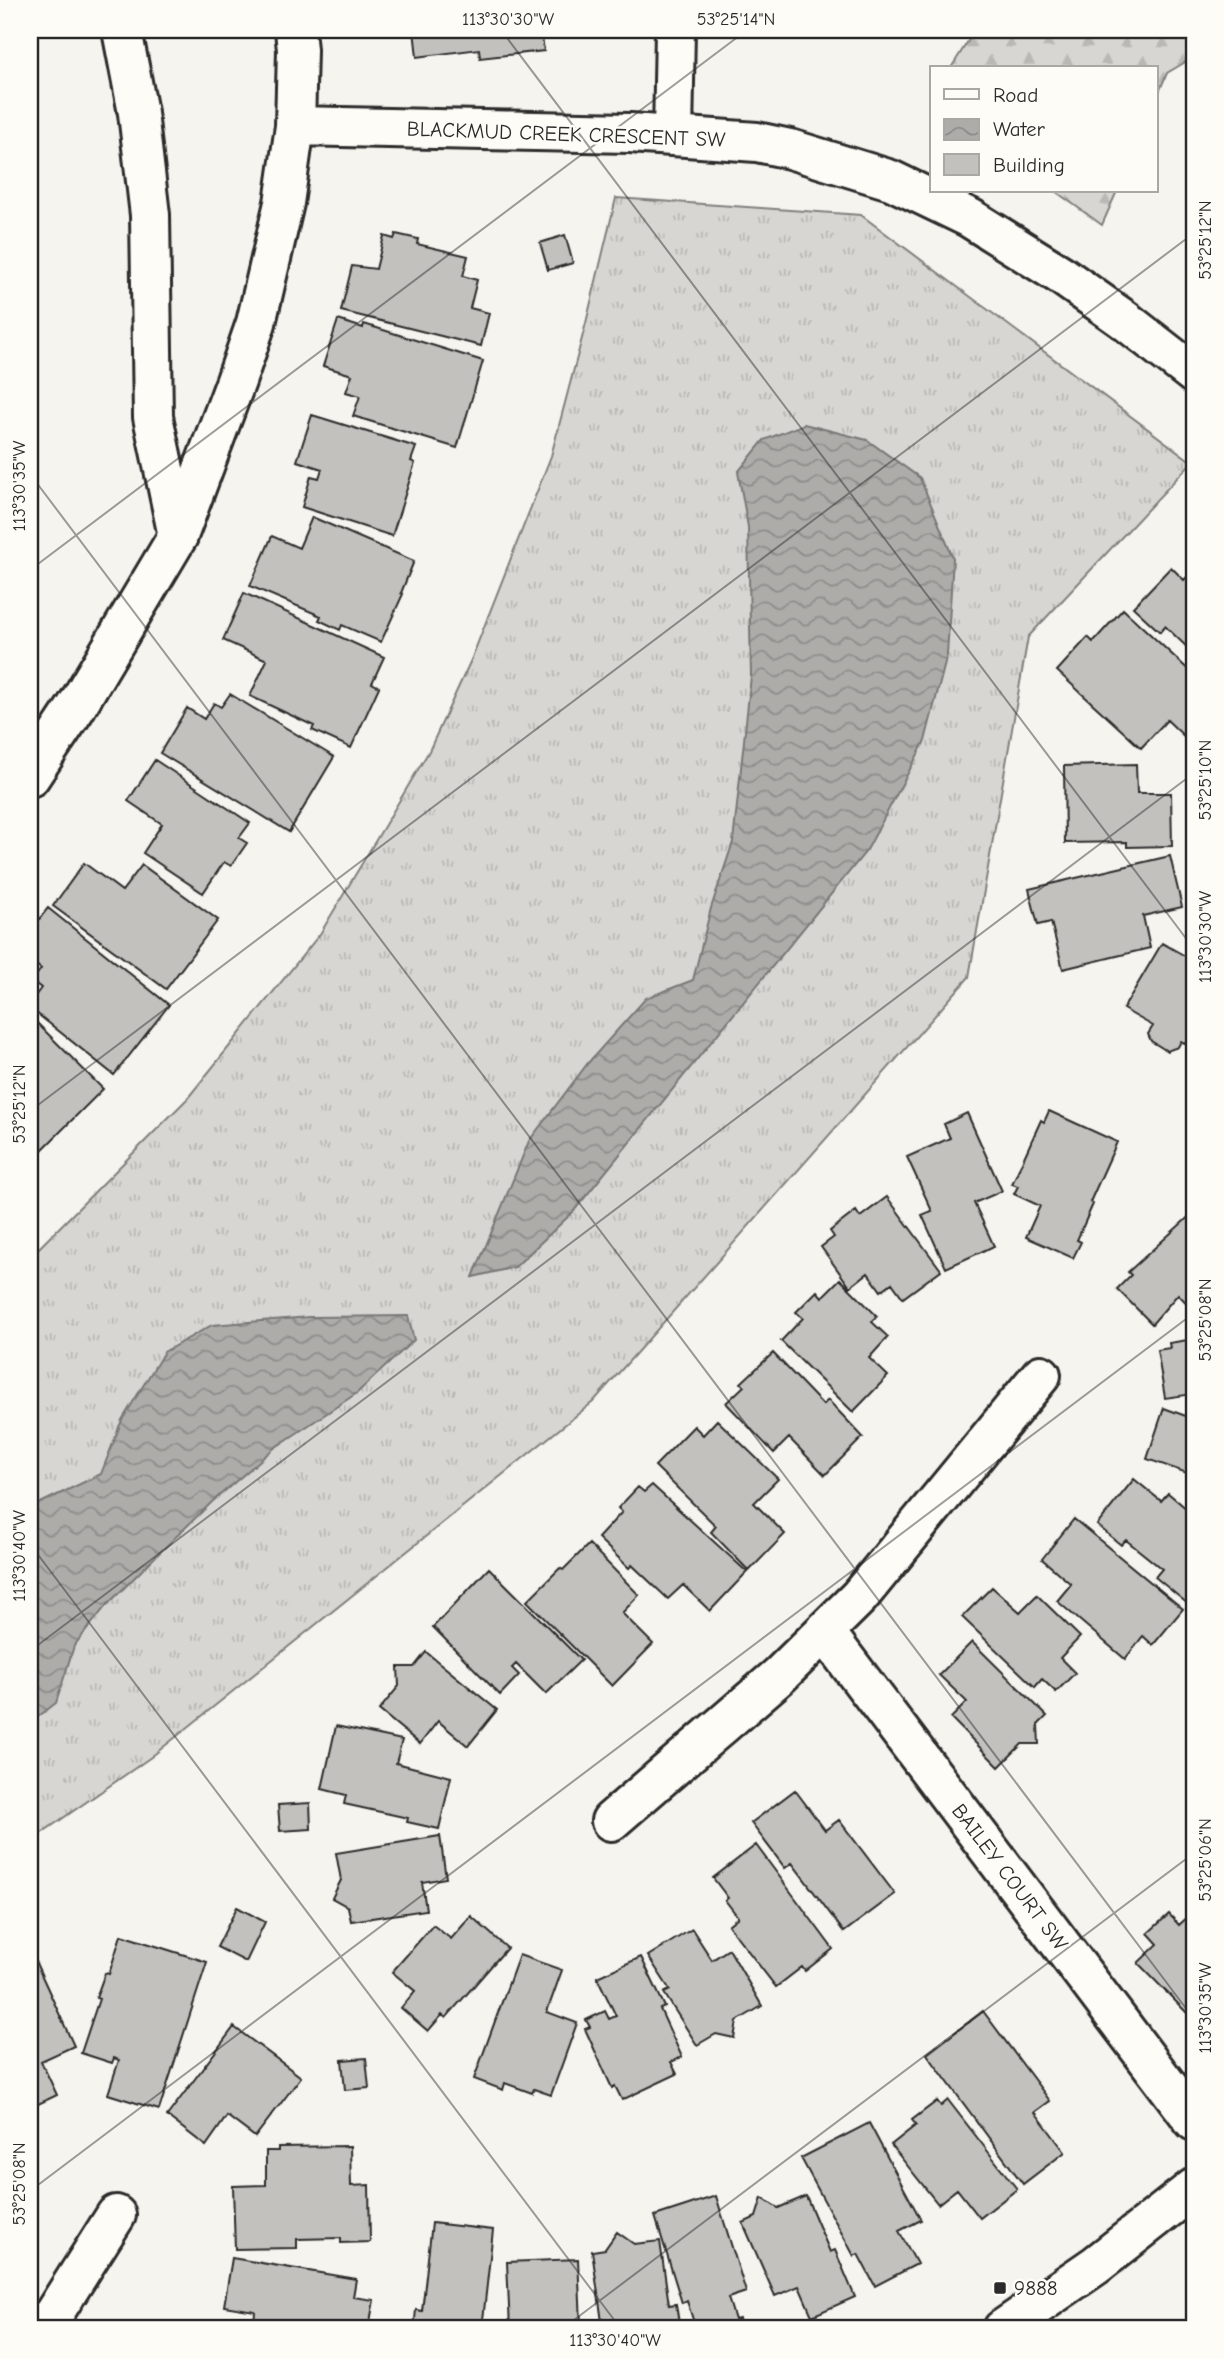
<svg xmlns="http://www.w3.org/2000/svg" width="1224" height="2359" viewBox="0 0 1224 2359" font-family="'Comic Neue',sans-serif">
	<style>
		.grass { fill: url(#grass-tufts); stroke: #81807e; stroke-width: 2 }
		.forest { fill: url(#forest-firs); stroke: #81807e; stroke-width: 2 }
		.water { fill: url(#water-waves); stroke: #797877; stroke-width: 2 }
		.building { fill: #c2c1be; stroke: #2b2b2b; stroke-width: 2 }
		.lines { fill: none; stroke-linecap: round; stroke-linejoin: round }
		.street-casing { stroke: #2b2b2b; stroke-width: 44 }
		.secondary-casing { stroke: #2b2b2b; stroke-width: 44 }
		.street { stroke: #fdfcf7; stroke-width: 38 }
		.secondary { stroke: #fdfcf7; stroke-width: 38 }
		.ticks { fill: none; stroke: #2b2b2b; stroke-width: 2; stroke-opacity: 0.45 }
		.poi-dot { fill: #2b2b2b; stroke: #fdfcf7; stroke-width: 2.5 }
		.labels { text-anchor: middle; stroke-width: 5; stroke-linejoin: round; paint-order: stroke }
		.street-label { font-size: 21px; fill: #2b2b2b; stroke: #fdfcf7 }
		.poi-label { font-size: 21px; fill: #2b2b2b; stroke: #fdfcf7; text-anchor: start }
		.neatline { fill: none; stroke: #2b2b2b; stroke-width: 2.5 }
		.ticks-label { font-size: 18px; text-anchor: middle; fill: #2b2b2b }
	</style>
	<defs>
		<pattern id="grass-tufts" width="24" height="20" patternUnits="userSpaceOnUse" patternTransform="scale(1.75)"><rect width="24" height="20" fill="#d7d6d2"/><path d="M3 7l-1-3M5 7V3M7 7l1-3M15 17l-1-3M17 17v-4M19 17l1-3" fill="none" stroke="#b9b8b4"/></pattern>
		<pattern id="forest-firs" width="22" height="20" patternUnits="userSpaceOnUse" patternTransform="scale(1.75)"><rect width="22" height="20" fill="#d7d6d2"/><path d="M5 1l3.5 6h-7zM16 11l3.5 6h-7z" fill="#b9b8b4"/></pattern>
		<pattern id="water-waves" width="16" height="10" patternUnits="userSpaceOnUse" patternTransform="scale(1.75)"><rect width="16" height="10" fill="#adaca9"/><path d="M0 5q4-4 8 0t8 0" fill="none" stroke="#8d8c8a"/></pattern>
	</defs>
	<rect width="100%" height="100%" fill="#f5f4ef"/>
	<filter id="ink" filterUnits="userSpaceOnUse"><feTurbulence type="fractalNoise" baseFrequency=".0143" numOctaves="2"/><feDisplacementMap in="SourceGraphic" scale="14" xChannelSelector="R" yChannelSelector="G"/><feConvolveMatrix kernelMatrix="1 2 1 2 8 2 1 2 1" color-interpolation-filters="sRGB"/></filter>
	<g filter="url(#ink)">
		<path class="grass" d="M616,198L861,215L1192,462L1028,637L969,977L593,1402L151,1757L30,1841V1257L187,1099L320,934L429,751L471,660L551,456L586,323Z"/>
		<path class="forest" d="M975,30H1194V57L1167,73L1156,99V68H951Z
			M1055,191H1117L1102,225Z"/>
		<path class="water" d="M804,424L867,440L920,478L953,558L947,655L925,741L867,850L573,1212L515,1267L473,1277L529,1141L588,1063L646,998L693,980L711,908L733,842L751,676L748,527L738,472L764,440Z
			M408,1316L414,1340L357,1393L273,1449L212,1502L155,1557L106,1606L74,1646L56,1703L30,1723V1508L101,1474L122,1420L164,1352L212,1325L309,1317Z"/>
		<path class="building" d="M414,30H541L544,51L480,58L479,49L417,57Z
			M396,234L418,239L417,244L468,256L463,276L477,280L470,308L489,313L481,346L341,311L352,266L376,269L384,236L394,239Z
			M565,235L573,263L548,270L540,243Z
			M338,320L363,328L364,324L483,361L457,448L353,416L360,396L346,392L352,375L323,366Z
			M312,415L416,447L411,461L415,463L392,536L302,507L311,476L319,478L322,469L297,461Z
			M312,517L414,561L401,593L403,594L381,642L342,625L340,630L319,620L321,616L250,586L272,536L299,548Z
			M1171,567L1184,580L1194,570V654L1165,626L1160,632L1133,607Z
			M244,593L384,657L372,683L379,687L351,748L312,730L314,726L250,696L267,660L223,640Z
			M1123,609L1194,675V746L1167,720L1141,748L1057,671L1088,637L1093,642Z
			M230,694L334,757L289,832L160,753L187,708L204,719L214,703L221,707Z
			M155,760L250,823L239,838L247,843L231,866L224,862L203,893L143,853L162,824L128,801Z
			M1136,764L1137,793H1171L1172,846L1127,847V842L1065,843L1064,766Z
			M1170,856L1182,907L1143,916L1150,948L1063,969L1051,922L1038,925L1029,889Z
			M84,863L122,891L142,865L218,920L166,989L53,906Z
			M48,908L169,1005L114,1075L30,1008V1003L41,988L32,981L41,969L30,960V931Z
			M1162,943L1189,958L1194,949V1048L1181,1041L1178,1047L1167,1051L1151,1041L1148,1034L1153,1026L1123,1009Z
			M30,1016L103,1089L38,1154L30,1146Z
			M1049,1111L1117,1142L1090,1202L1093,1204L1077,1240L1081,1242L1073,1258L1026,1237L1040,1206L1014,1194L1018,1186L1012,1184L1041,1120L1044,1122Z
			M967,1113L1002,1191L974,1203L994,1246L946,1268L922,1215L932,1211L907,1157L950,1138L944,1124Z
			M887,1197L941,1270L903,1298L892,1283L881,1291L868,1273L850,1287L821,1247L834,1237L830,1231L856,1211L860,1217Z
			M1194,1212V1311L1178,1294L1152,1324L1117,1289L1131,1275L1128,1272Z
			M840,1279L877,1316L872,1322L888,1337L869,1358L888,1376L853,1412L781,1341L803,1318L796,1312L817,1291L822,1297Z
			M1194,1339V1394L1165,1398L1157,1350L1170,1348L1169,1343Z
			M773,1353L823,1405L828,1400L863,1437L825,1475L789,1438L774,1453L726,1403L744,1386L741,1383Z
			M1164,1408L1194,1419V1497L1186,1494L1193,1475L1147,1459Z
			M717,1420L778,1479L754,1503L785,1534L749,1571L711,1532L716,1526L655,1466L694,1426L703,1435Z
			M1134,1479L1161,1501L1168,1493L1194,1515V1609L1155,1577L1162,1569L1126,1540L1121,1545L1097,1525Z
			M652,1485L747,1572L710,1611L683,1585L668,1599L632,1565L629,1568L598,1538L622,1512L618,1508L638,1487L644,1492Z
			M1074,1519L1183,1609L1153,1645L1143,1636L1125,1659L1057,1601L1071,1584L1042,1559Z
			M589,1544L639,1595L622,1613L653,1644L612,1686L527,1601L560,1568L563,1570Z
			M489,1568L581,1660L546,1694L516,1664L512,1668L519,1675L500,1695L433,1627Z
			M992,1587L1020,1612L1037,1595L1080,1637L1060,1658L1075,1673L1056,1692L1042,1679L1035,1687L962,1617Z
			M972,1642L1047,1716L1038,1725L1039,1744H1022L999,1767L951,1718L967,1702L939,1675Z
			M426,1652L497,1710L468,1746L438,1721L420,1744L379,1710L399,1686L398,1667H414Z
			M336,1726L402,1740L396,1763L451,1777L439,1829L407,1822L408,1818L344,1804L346,1795L322,1789Z
			M795,1790L825,1830L839,1820L895,1894L844,1932L792,1863L785,1868L751,1823Z
			M310,1803L311,1829L280,1831L278,1805Z
			M440,1836L446,1878L422,1882L426,1910L351,1921L348,1907L332,1898L341,1880L336,1853Z
			M756,1845L833,1949L805,1971L802,1967L776,1987L728,1925L738,1917L725,1900L728,1898L713,1878Z
			M237,1907L265,1922L246,1962L217,1947Z
			M1169,1914L1179,1925L1190,1915L1194,1919V2012L1190,2016L1138,1963L1158,1944L1148,1933Z
			M471,1916L507,1948L446,2018L442,2015L428,2031L401,2008L415,1991L392,1972L433,1925L451,1939Z
			M692,1929L712,1960L729,1949L762,2006L737,2021L734,2038L716,2034L697,2045L664,1993L670,1990L648,1956Z
			M121,1935L207,1962L159,2110L108,2094L119,2060L114,2058L112,2063L81,2053L99,1999L96,1998L105,1973L109,1974Z
			M519,1955L562,1970L547,2012L577,2023L551,2095L534,2089L532,2093L505,2083L503,2090L474,2079Z
			M641,1957L665,2007L660,2009L682,2057L671,2062L677,2074L622,2100L615,2086L612,2088L585,2029L590,2027L586,2020L605,2011L609,2019L616,2016L597,1977Z
			M35,1961L74,2046L41,2061L57,2095L30,2108V1963Z
			M983,2011L1050,2101L1035,2112L1065,2152L1023,2184L927,2054Z
			M234,2027L301,2077L255,2137L227,2116L206,2146L167,2116Z
			M366,2058L369,2088L345,2090L342,2060Z
			M948,2100L1017,2189L980,2218L957,2189L938,2204L891,2145L916,2125L912,2120L937,2101L941,2106Z
			M869,2123L921,2220L899,2231L917,2264L875,2286L858,2254L854,2256L801,2158Z
			M350,2146L351,2186L369,2185L370,2242L341,2243V2238L297,2239V2248L235,2249L233,2186L266,2185V2151H278V2147Z
			M716,2196L746,2292L728,2298L735,2320L739,2319L742,2329H696L687,2301L682,2303L655,2216Z
			M806,2196L830,2252L835,2250L855,2297L812,2316L799,2286L775,2296L743,2223L756,2217L762,2198L778,2208Z
			M432,2223L493,2230L482,2329H414L416,2310L422,2311Z
			M617,2232L634,2244L660,2241L669,2305L676,2304L680,2329H603L592,2251L605,2249Z
			M232,2258L356,2279L353,2297L374,2300L369,2327L347,2323L346,2329H278L254,2324L255,2311L224,2306Z
			M578,2259L581,2323L557,2324V2329H510L507,2262Z"/>
		<g class="lines">
			<g class="street-casing">
				<path id="street" d="M122,30L138,113L150,215L153,417L178,536
					M673,135L675,30
					M825,1632L1194,2121
					M611,1821L779,1676L859,1597L1041,1375
					M44,2329L116,2215"/>
			</g>
			<g class="secondary-casing">
				<path id="secondary" d="M295,126L630,133L757,142L790,149L891,180L970,218L1061,275L1126,321L1194,374
					M30,777L75,709L178,536L236,381L256,323L284,203L295,126L297,50L295,30
					M30,2321L43,2329
					M1003,2329L1096,2265L1194,2188"/>
			</g>
			<use href="#street" class="street"/>
			<use href="#secondary" class="secondary"/>
		</g>
	</g>
	<path class="ticks" d="M30,30H31M501,30L1194,949M30,474L1194,2019M30,570L747,30M30,1111L1194,233M30,1544L621,2329M30,1651L1194,773M30,2191L1194,1313M562,2329L1194,1853"/>
	<rect class="poi-dot" x="993" y="2281" width="14" height="14" rx="3.5"/>
	<g class="labels">
		<g class="street-label">
			<text transform="translate(566 134) rotate(2)" y="7">BLACKMUD CREEK CRESCENT SW</text>
			<text transform="translate(1010 1877) rotate(53)" y="7">BAILEY COURT SW</text>
		</g>
		<g class="poi-label">
			<text x="1014" y="2295">9888</text>
		</g>
	</g>
	<rect width="1224" height="2359" fill="none" stroke="#fdfcf7" stroke-width="77"/>
	<rect x="930" y="66" width="228" height="126" fill="#fdfcf7" stroke="#a9a8a5" stroke-width="2"/>
	<rect x="944" y="89" width="35" height="10" fill="#fdfcf7" stroke="#a9a8a5" stroke-width="2"/>
	<text x="993" y="102" font-size="21" fill="#2b2b2b">Road</text>
	<rect x="944" y="119" width="35" height="21" fill="url(#water-waves)" stroke="#a9a8a5" stroke-width="2"/>
	<text x="993" y="136" font-size="21" fill="#2b2b2b">Water</text>
	<rect x="944" y="154" width="35" height="21" fill="#c2c1be" stroke="#a9a8a5" stroke-width="2"/>
	<text x="993" y="172" font-size="21" fill="#2b2b2b">Building</text>
	<rect x="38" y="38" width="1148" height="2282" class="neatline"/>
	<g class="ticks-label">
		<text x="508" y="25">113°30'30"W</text>
		<text x="736" y="25">53°25'14"N</text>
		<text transform="translate(1205 240) rotate(-90)" y="6">53°25'12"N</text>
		<text transform="translate(19 486) rotate(-90)" y="6">113°30'35"W</text>
		<text transform="translate(1205 780) rotate(-90)" y="6">53°25'10"N</text>
		<text transform="translate(1205 937) rotate(-90)" y="6">113°30'30"W</text>
		<text transform="translate(19 1104) rotate(-90)" y="6">53°25'12"N</text>
		<text transform="translate(1205 1320) rotate(-90)" y="6">53°25'08"N</text>
		<text transform="translate(19 1556) rotate(-90)" y="6">113°30'40"W</text>
		<text transform="translate(1205 1860) rotate(-90)" y="6">53°25'06"N</text>
		<text transform="translate(1205 2008) rotate(-90)" y="6">113°30'35"W</text>
		<text transform="translate(19 2184) rotate(-90)" y="6">53°25'08"N</text>
		<text x="615" y="2346">113°30'40"W</text>
	</g>
</svg>
